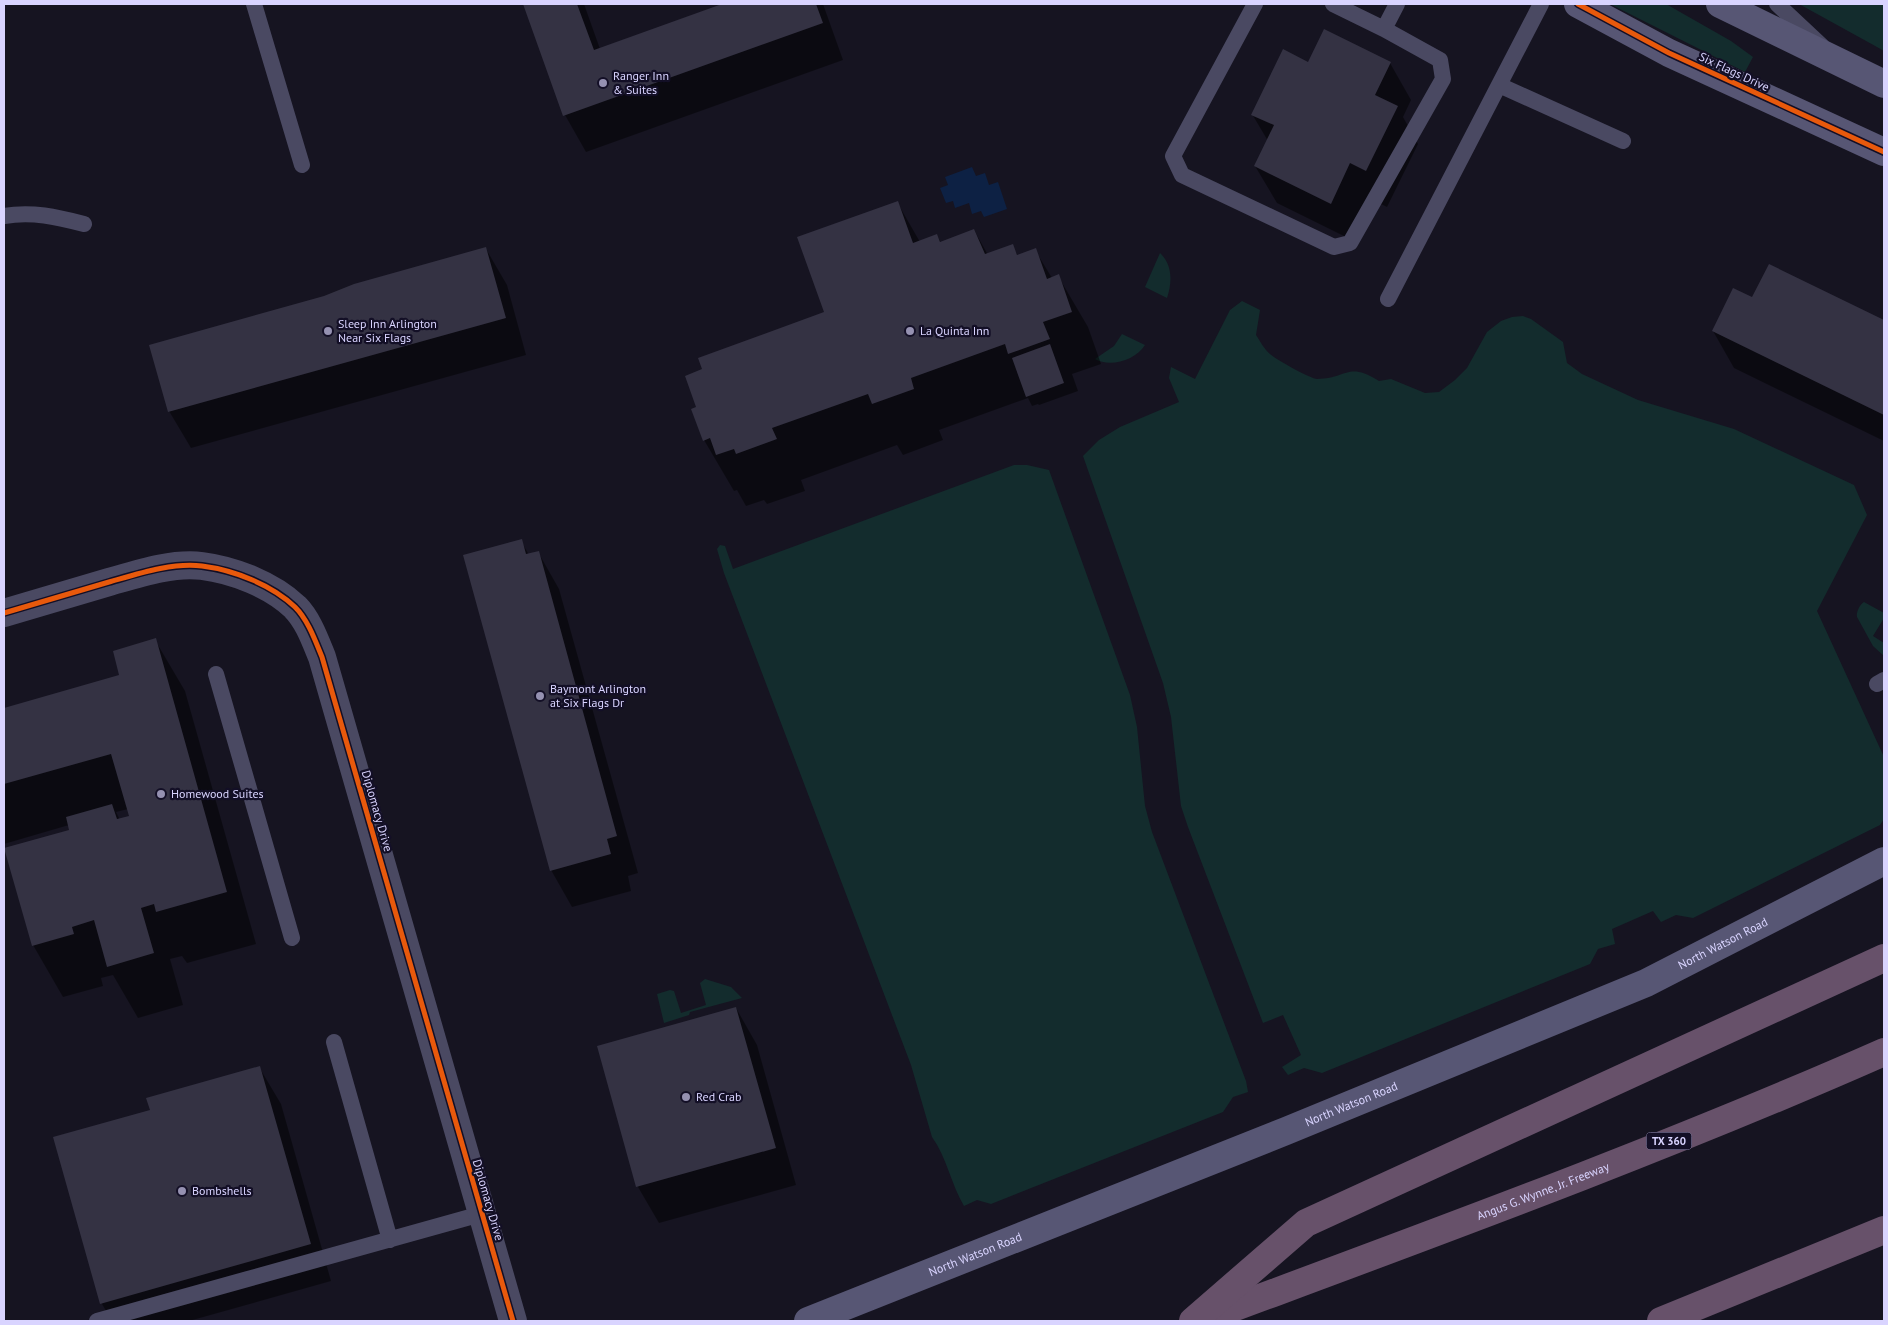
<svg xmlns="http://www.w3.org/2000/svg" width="1888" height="1325" viewBox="0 0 1888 1325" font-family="'PT Sans',sans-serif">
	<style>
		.green { fill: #132c2d }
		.water { fill: #0d2144 }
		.shadow { fill: #0007; fill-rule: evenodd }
		.building { fill: #343243 }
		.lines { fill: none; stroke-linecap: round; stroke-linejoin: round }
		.lane { stroke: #4a4962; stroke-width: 16 }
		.street { stroke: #4a4962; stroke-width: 28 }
		.secondary { stroke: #575674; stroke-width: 28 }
		.highway { stroke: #67516a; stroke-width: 28 }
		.cycleway-casing { stroke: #130f26; stroke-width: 8 }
		.cycleway { stroke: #e8590c; stroke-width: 5 }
		.poi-dot { fill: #9591b1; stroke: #130f26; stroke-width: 2 }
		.labels { text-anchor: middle; stroke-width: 4.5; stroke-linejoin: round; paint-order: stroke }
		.shield { fill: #130f26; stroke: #9e99be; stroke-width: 1 }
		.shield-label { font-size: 11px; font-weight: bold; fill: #d9d4ff }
		.street-label { font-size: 12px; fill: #d9d4ff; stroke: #130f26 }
		.poi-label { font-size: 12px; fill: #d9d4ff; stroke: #130f26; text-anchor: start }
	</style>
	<rect width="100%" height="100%" fill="#161421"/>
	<path class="green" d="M1610,4H1666L1731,41L1753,57L1745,72Z
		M1799,4H1884V51L1877,47Z
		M1160,253C1173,265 1172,283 1167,298L1145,287Z
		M1242,301L1260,310L1256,335C1260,341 1264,349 1270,354C1275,359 1311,379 1317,379C1347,379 1347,361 1379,381L1391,379L1425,393L1439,392L1455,380L1467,368L1487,332L1501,321L1512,317L1523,316L1531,319L1563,342L1567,363L1582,374L1638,400L1734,429L1854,485L1867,515L1817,611L1884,757V819L1880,825L1693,918L1676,915L1661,922L1653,911L1612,929L1615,944L1598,949L1590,964L1322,1073L1304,1068L1288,1075L1282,1067L1301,1055L1283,1015L1263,1023L1188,827L1181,806L1171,717L1163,683L1083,456L1099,440L1120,427L1179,402L1169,378L1171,367L1195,379L1230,310Z
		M1122,334L1145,345C1136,360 1110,368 1095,359L1114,346Z
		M1014,465H1027L1049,470L1130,695L1137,727L1145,806L1152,832L1246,1081L1248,1092L1233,1097L1223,1112L991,1204L977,1200L964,1206C951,1184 947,1158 932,1137L911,1065L724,573L717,549L720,545L725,546L733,569Z
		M1864,602L1884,613V618L1873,636L1884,643V656L1873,646L1857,617C1856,612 1860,604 1864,602Z
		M705,979L731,987L742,998L690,1012L689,1015L664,1023L657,994L670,990L674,991L681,1013L706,1005L700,983Z"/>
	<path class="water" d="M972,167L976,176L985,173L989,185L998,182L1007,209L984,217L981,211L972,214L969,203L955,208L953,201L946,203L940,188L948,185L945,177Z"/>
	<path class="shadow" d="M525,4H584L600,49L726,4H823L843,60L586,152L565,115Z
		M1308,63H1390L1411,100L1403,117L1418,144L1387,207L1371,199L1352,240L1277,203L1255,166L1268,141L1252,114Z
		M897,202L920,242L937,235L941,243L974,230L988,255L1012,246L1018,256L1035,250L1052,278L1058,276L1088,327L1101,364L1072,374L1078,391L1039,405L1038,404L1032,406L1028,398L939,430L943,440L903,455L897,445L801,480L805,491L767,504L764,500L746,506L737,490L734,491L704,440L826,313Z
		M486,249L507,285L526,355L191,448L169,411L325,297Z
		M1769,266L1884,321V441L1734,368L1713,331L1753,299Z
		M521,541L529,555L538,552L559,589L638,873L628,876L631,891L572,907L551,870Z
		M155,640L185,691L256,944L187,963L182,956L170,959L183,1005L138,1018L113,975L101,978L103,986L63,997L33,945L70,831L69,825L4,844V709L121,676ZM128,809L130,817L120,820L116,812Z
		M736,1008L757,1045L796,1185L659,1223L638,1187Z
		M259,1067L281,1104L331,1281L189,1321H112L102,1304L151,1111Z"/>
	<path class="building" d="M523,4H577L594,50L722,4H816L823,23L563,116Z
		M1324,29L1391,62L1375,95L1398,106L1366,171L1350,163L1331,204L1254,166L1274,125L1251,115L1283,49L1308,62Z
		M898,201L913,243L937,234L940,242L974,229L985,254L1013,244L1017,255L1036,248L1047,279L1059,274L1072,312L1043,322L1050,339L1008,354L1005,344L911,378L914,389L872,404L868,394L772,428L777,439L736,454L734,449L716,455L710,438L703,441L691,409L696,407L685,376L702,369L698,358L824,312L797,237Z
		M486,247L506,318L168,412L149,345L324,296L354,284Z
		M1769,264L1884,320V415L1712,331L1733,288L1752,297Z
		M1050,344L1064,383L1026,397L1012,358Z
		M522,539L526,554L539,551L617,836L607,839L611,854L550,871L463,555Z
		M156,638L227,892L156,912L154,904L141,908L154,953L107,967L94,920L72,927L74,934L32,946L4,848L69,830L66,817L112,804L117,819L129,816L111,754L4,784V708L119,675L113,651Z
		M736,1007L776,1148L636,1187L597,1046Z
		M260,1066L311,1244L100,1304L53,1137L150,1110L146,1098Z"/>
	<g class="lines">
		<path class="lane" d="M254,4L302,165
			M1255,4L1173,156L1182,175L1334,247L1350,243L1443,79L1440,60L1384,29L1333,4
			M1777,4L1822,46
			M1384,29L1397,4
			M1499,85L1623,141
			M4,216C32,211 57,217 84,224
			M1388,299L1541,4
			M216,674L292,938
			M1877,684L1884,680
			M334,1042L390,1240
			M97,1321L481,1214"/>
		<path class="street" d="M4,613C39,603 74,592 109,582C137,574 173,562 202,566C234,570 272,585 295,607C308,620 315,640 322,657L513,1321"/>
		<g class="secondary">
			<path d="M1578,4L1669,53L1884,152"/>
			<path d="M1720,4L1884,84"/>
			<path id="s1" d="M808,1321L1286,1131L1646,983L1884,861"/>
		</g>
		<g class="highway">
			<path id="s2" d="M1206,1318C1434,1233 1662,1150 1884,1052"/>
			<path d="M1193,1321L1306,1223L1884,958"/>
			<path d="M1661,1321L1884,1230"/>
		</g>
		<g class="cycleway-casing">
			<path id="cycleway" d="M1578,4L1669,53L1884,152
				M4,613C39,603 74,592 109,582C137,574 173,562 202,566C234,570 272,585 295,607C308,620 315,640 322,657L513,1321"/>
		</g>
		<use href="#cycleway" class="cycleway"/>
	</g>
	<g class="poi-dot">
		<circle cx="603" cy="83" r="5"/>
		<circle cx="328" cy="331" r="5"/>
		<circle cx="910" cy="331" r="5"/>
		<circle cx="540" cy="696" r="5"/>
		<circle cx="161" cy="794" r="5"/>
		<circle cx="686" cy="1097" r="5"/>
		<circle cx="182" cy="1191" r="5"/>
	</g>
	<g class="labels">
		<rect class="shield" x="1646.5" y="1132.5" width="45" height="17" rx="4"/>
		<g class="shield-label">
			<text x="1669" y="1145">TX 360</text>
		</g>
		<g class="street-label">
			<text transform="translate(1734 72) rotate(25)" y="4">Six Flags Drive</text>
			<text transform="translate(377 811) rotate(74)" y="4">Diplomacy Drive</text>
			<text dy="4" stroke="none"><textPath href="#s1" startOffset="990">North Watson Road</textPath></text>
			<text dy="4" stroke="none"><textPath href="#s1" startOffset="585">North Watson Road</textPath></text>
			<text dy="4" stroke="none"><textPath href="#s2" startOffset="360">Angus G. Wynne, Jr. Freeway</textPath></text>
			<text transform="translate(488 1200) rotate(74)" y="4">Diplomacy Drive</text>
			<text dy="4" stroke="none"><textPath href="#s1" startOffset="180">North Watson Road</textPath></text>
		</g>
		<g class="poi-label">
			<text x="613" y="80">Ranger Inn<tspan x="613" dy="14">&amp; Suites</tspan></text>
			<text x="338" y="328">Sleep Inn Arlington<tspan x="338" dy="14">Near Six Flags</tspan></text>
			<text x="920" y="335">La Quinta Inn</text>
			<text x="550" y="693">Baymont Arlington<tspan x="550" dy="14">at Six Flags Dr</tspan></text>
			<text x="171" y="798">Homewood Suites</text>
			<text x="696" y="1101">Red Crab</text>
			<text x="192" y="1195">Bombshells</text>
		</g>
	</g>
	<rect width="1888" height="1325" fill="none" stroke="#d9d4ff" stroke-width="10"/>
</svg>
